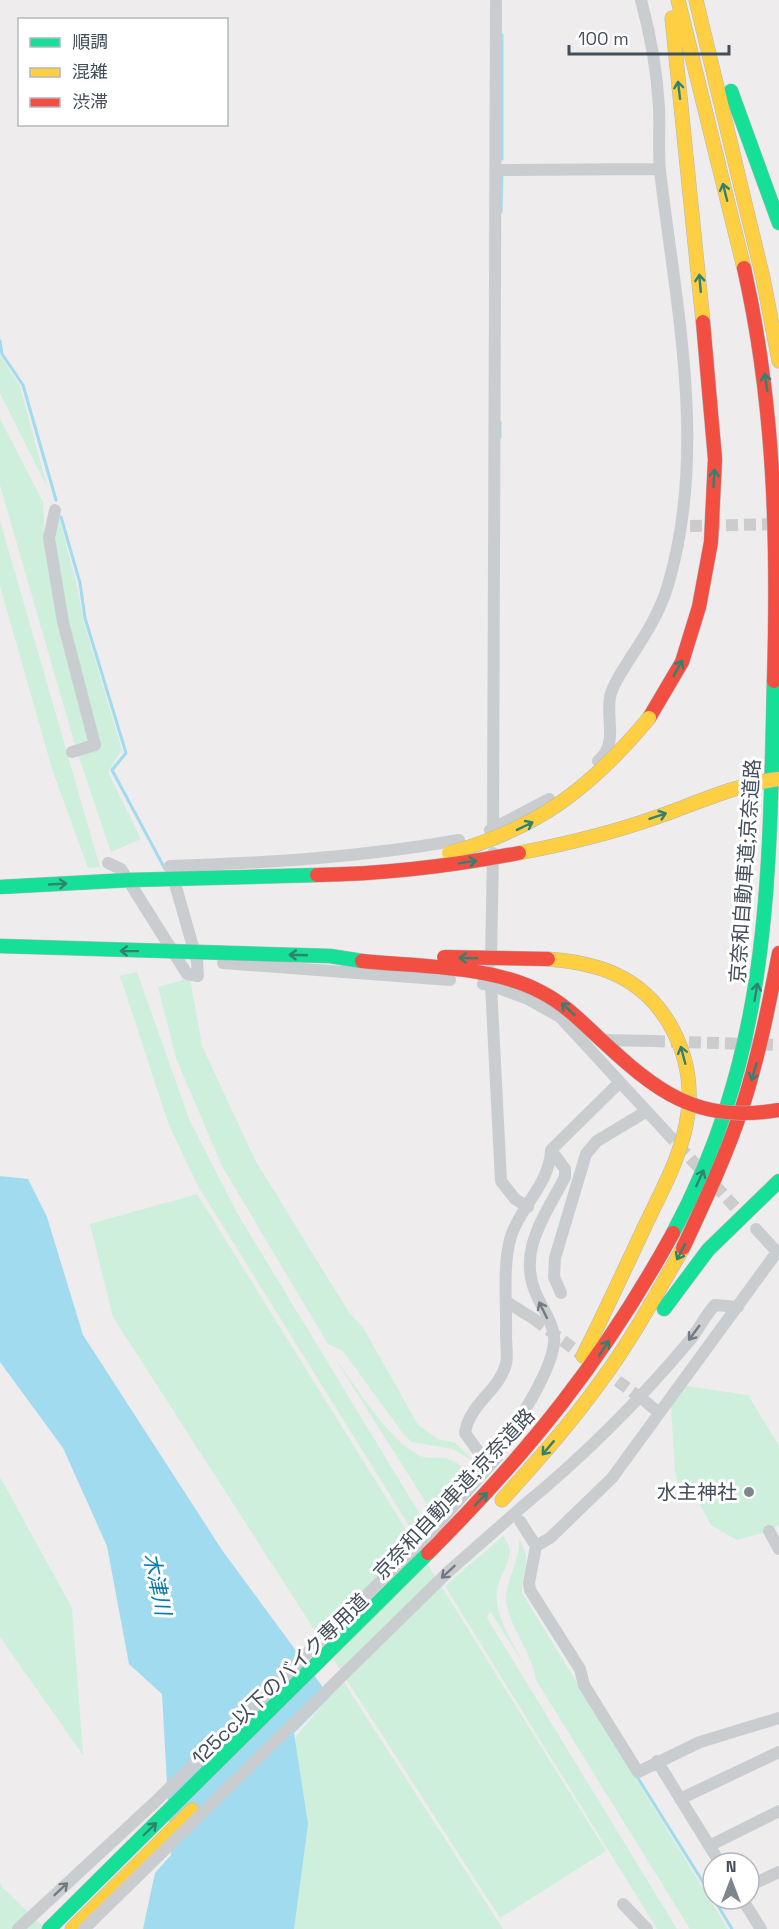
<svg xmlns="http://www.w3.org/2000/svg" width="779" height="1929" viewBox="0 0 779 1929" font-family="'Space Grotesk','Noto Sans JP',sans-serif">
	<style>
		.green { fill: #ceefdc }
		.water { fill: #a0dbf0 }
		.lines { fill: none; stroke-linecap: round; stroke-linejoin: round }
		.stream { stroke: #a0dbf0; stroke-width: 3 }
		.street-tunnel { stroke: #cccccf; stroke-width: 12; stroke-dasharray: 12 6; stroke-linecap: butt }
		.fast-casing { stroke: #b1b6bd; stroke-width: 15 }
		.slow-casing { stroke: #b1b6bd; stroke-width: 15 }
		.jam-casing { stroke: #b1b6bd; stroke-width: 15 }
		.street { stroke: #cacdd0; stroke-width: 12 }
		.fast { stroke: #16e098; stroke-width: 14 }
		.slow { stroke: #ffcf43; stroke-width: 14 }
		.jam { stroke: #f24e42; stroke-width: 14 }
		.fast-bridge-casing { stroke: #b1b6bd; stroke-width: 15; stroke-linecap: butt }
		.slow-bridge-casing { stroke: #b1b6bd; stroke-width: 15; stroke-linecap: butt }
		.jam-bridge-casing { stroke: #b1b6bd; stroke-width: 15; stroke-linecap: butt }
		.street-bridge { stroke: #cacdd0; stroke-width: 12 }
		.fast-bridge { stroke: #16e098; stroke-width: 14 }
		.slow-bridge { stroke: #ffcf43; stroke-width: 14 }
		.jam-bridge { stroke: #f24e42; stroke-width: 14 }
		.oneway { stroke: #338170 }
		.oneway2 { stroke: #727a83 }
		.poi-dot { fill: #7f858d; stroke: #fff; stroke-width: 2 }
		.labels { text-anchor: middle; stroke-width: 6; stroke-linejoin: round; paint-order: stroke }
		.street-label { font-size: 20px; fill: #434e5a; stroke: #fff }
		.poi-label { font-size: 20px; fill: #434e5a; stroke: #fff; text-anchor: end }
		.water-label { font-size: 21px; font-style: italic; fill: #037ba6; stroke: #fff }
	</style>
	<rect width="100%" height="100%" fill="#eeecec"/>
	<path class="green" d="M0,355L20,386L47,487L0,393Z
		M0,419L43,502L45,539L91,741L75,745L0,485Z
		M58,513L76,583L84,623L122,750L108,772L141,839L111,852L78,754L100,748L66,621L52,535Z
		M0,521L100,867L88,868L52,769L0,586Z
		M137,972L189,1119L237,1213L424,1521L413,1532L198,1186L169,1125L120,976Z
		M190,978L202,1046L255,1160L348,1311L364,1329L418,1425L438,1439L455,1443L475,1462L453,1449L412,1442L404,1435L343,1351L328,1344L222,1166L176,1058L158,987Z
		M197,1194L606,1851L500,1918L113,1317L90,1224Z
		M336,1360C358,1389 384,1434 415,1453C432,1465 446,1447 469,1474L432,1512Z
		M686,1386L748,1395L779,1446V1525L769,1531L737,1540L711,1525L698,1501L682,1500L675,1471L671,1407Z
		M0,1477L72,1608L83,1755L0,1637Z
		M503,1536C520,1557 499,1570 497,1592C494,1617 514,1644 525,1666L490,1611L487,1618L677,1929H657L445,1586Z
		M519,1539C534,1562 521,1570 522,1593L728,1929H690L536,1680C532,1653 514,1633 507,1607C501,1587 521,1563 519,1539Z
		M343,1681L503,1929H292L295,1738Z
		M0,1883L3,1888L46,1929H0Z"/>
	<path class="water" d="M0,1176L28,1179L47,1217L83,1335L222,1550L330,1697L294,1733L308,1824L294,1929H143L155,1873L171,1855L162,1694L129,1664L107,1546L63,1448L0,1362Z"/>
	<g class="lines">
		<path class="stream" d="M502,35V159
			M501,212L502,173
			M0,341L2,354L23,385L56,500
			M500,437V422
			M61,517L80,583L85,618L126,753L112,770L165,869
			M636,1775L713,1898
			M714,1899L732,1929"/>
		<path class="street-tunnel" d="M690,526L779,524
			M653,1041L779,1045
			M666,1132L745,1218
			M534,1319L586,1358
			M603,1370L646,1402"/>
		<g class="fast-casing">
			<path id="fast" d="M731,91L779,223
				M673,1233C771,1050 769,882 774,681
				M664,1309L708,1250L779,1181
				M49,1929L428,1553"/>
		</g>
		<g class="slow-casing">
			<path id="slow" d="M678,0L744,268
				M696,0L763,278L779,361
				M672,18L703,322
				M548,959C570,961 594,964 615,974C667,998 695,1057 688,1113C683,1154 661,1192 644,1228C624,1271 604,1314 583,1356
				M502,1500C537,1461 571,1423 601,1381C632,1339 657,1293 683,1248
				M72,1929L192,1810"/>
		</g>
		<g class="jam-casing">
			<path id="jam" d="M744,268C775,405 778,542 774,681
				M649,718L682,662L699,607L711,542L715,459L703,322
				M683,1248C705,1201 727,1154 743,1105C759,1055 769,1004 779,953
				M428,1553C529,1452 604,1359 673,1233"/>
		</g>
		<path class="street" d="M496,170L660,169
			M55,510L49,538L63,622L95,745L72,752
			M598,761C620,743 604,716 611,693C615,681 624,668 631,657C646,634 660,612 668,585C708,450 676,307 660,171C658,150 660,128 659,107C657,73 650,33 641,0
			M490,830L549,799
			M493,836L496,0
			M108,863L121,869L187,974L198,976L197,961L170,866C268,863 363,857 459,840
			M491,962L493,853
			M223,963L450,980
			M483,984L491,985L501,1181L515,1199L528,1207
			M496,987L528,999L560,1017L666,1132
			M603,1040L653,1041
			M756,1229L779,1254
			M561,1293L554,1277L555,1258L586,1154L597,1141L647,1111
			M507,1302L534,1319
			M646,1402L659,1413
			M497,1457C513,1428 551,1374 554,1343C556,1328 543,1309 537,1296C516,1252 545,1216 565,1177V1169L551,1150
			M483,1458L465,1433C469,1404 499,1391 506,1364C508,1355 506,1345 506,1336C507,1305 502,1266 511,1236C521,1206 550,1183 551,1150L620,1082
			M523,1506C584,1456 640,1400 691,1339C700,1328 705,1315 715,1305L738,1307
			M520,1521L536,1546L550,1538L612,1478L777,1252
			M769,1531L779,1549
			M536,1546L529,1583L530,1590L580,1669L584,1685L638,1772L700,1742L779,1718
			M657,1761L720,1863
			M680,1799L779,1752
			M709,1846L779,1811
			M749,1886L779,1872
			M742,1899L761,1929
			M623,1904L647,1929"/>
		<use href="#fast" class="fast"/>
		<use href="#slow" class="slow"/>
		<use href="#jam" class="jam"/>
		<g class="fast-bridge-casing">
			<path id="fast-bridge" d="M0,887L130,880L317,875
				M0,946L330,956L362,961"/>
		</g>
		<g class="slow-bridge-casing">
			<path id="slow-bridge" d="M449,853C537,829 591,788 649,718
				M519,853C566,844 612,833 657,817C697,803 737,784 779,779"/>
		</g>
		<g class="jam-bridge-casing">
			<path id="jam-bridge" d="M317,875C385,874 452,866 519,853
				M444,957L548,959
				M362,961C418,967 491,965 541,992C563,1003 581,1021 598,1037C656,1091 696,1124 779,1110"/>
		</g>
		<path class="street-bridge" d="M18,1929L154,1803L429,1534L497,1457
			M84,1929L448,1572L523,1506"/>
		<use href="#fast-bridge" class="fast-bridge"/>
		<use href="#slow-bridge" class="slow-bridge"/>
		<use href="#jam-bridge" class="jam-bridge"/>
	</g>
	<defs><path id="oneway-shaft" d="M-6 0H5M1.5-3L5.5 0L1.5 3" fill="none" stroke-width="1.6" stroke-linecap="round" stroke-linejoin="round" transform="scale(1.5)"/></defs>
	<g class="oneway">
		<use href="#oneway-shaft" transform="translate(679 90) rotate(-97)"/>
		<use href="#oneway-shaft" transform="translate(725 192) rotate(-104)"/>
		<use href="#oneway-shaft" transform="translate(700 283) rotate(-95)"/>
		<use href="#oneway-shaft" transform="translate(766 382) rotate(-98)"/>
		<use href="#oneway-shaft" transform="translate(714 478) rotate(-87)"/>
		<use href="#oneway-shaft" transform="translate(678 668) rotate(-61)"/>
		<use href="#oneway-shaft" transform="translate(658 816) rotate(-19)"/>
		<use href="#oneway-shaft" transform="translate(525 826) rotate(-26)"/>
		<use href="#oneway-shaft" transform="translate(468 862) rotate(-9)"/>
		<use href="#oneway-shaft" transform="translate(58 884) rotate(-3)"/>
		<use href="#oneway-shaft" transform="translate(129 951) rotate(-179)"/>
		<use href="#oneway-shaft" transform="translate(298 955) rotate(-178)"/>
		<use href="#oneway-shaft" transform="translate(468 958) rotate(-179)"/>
		<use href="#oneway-shaft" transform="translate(756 992) rotate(-80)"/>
		<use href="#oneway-shaft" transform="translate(568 1009) rotate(-137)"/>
		<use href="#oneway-shaft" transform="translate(683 1055) rotate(-105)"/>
		<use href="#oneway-shaft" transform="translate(754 1072) rotate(106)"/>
		<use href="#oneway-shaft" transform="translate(700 1178) rotate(-65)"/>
		<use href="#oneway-shaft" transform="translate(681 1252) rotate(118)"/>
		<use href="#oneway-shaft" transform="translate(604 1348) rotate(-57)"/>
		<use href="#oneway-shaft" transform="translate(548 1448) rotate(130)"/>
		<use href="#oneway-shaft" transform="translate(481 1499) rotate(-46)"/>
		<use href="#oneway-shaft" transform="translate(150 1829) rotate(-44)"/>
	</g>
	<g class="oneway2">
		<use href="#oneway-shaft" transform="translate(543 1310) rotate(-116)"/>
		<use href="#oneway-shaft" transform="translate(694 1333) rotate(126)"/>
		<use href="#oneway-shaft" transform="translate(448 1572) rotate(137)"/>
		<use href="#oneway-shaft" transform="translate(61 1889) rotate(-43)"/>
	</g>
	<circle class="poi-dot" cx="749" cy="1492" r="6"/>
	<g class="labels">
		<g class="street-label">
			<text transform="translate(745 871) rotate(-86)" y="7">京奈和自動車道;京奈道路</text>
			<text transform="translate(454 1494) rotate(-47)" y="7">京奈和自動車道;京奈道路</text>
			<text transform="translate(280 1679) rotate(-44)" y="7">125cc以下のバイク専用道</text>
		</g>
		<g class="poi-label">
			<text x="737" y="1499">水主神社</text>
		</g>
		<g class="water-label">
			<text transform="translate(157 1584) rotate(78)" y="7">木津川</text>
		</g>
	</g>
	<rect x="18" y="18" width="210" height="108" fill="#ffffff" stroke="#b4b8bd" stroke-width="1.5"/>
	<rect x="30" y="38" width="30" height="9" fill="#16e098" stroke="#b4b8bd" stroke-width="1.5"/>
	<text x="72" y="48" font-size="18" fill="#434e5a">順調</text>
	<rect x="30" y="68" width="30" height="9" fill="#ffcf43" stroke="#b4b8bd" stroke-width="1.5"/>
	<text x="72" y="78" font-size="18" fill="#434e5a">混雑</text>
	<rect x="30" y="98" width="30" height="9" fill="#f24e42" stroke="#b4b8bd" stroke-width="1.5"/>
	<text x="72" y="108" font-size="18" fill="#434e5a">渋滞</text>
	<g transform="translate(731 1881)"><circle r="28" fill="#ffffff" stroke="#b4b8bd" stroke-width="1.5"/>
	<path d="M0-4.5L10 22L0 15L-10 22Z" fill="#7f858d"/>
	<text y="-9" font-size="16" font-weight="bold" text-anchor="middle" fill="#434e5a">N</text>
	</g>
	<path d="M569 45v9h160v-9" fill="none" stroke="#434e5a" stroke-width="3"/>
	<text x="578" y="45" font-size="18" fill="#434e5a" stroke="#ffffff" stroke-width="4.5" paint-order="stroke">100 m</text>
</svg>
